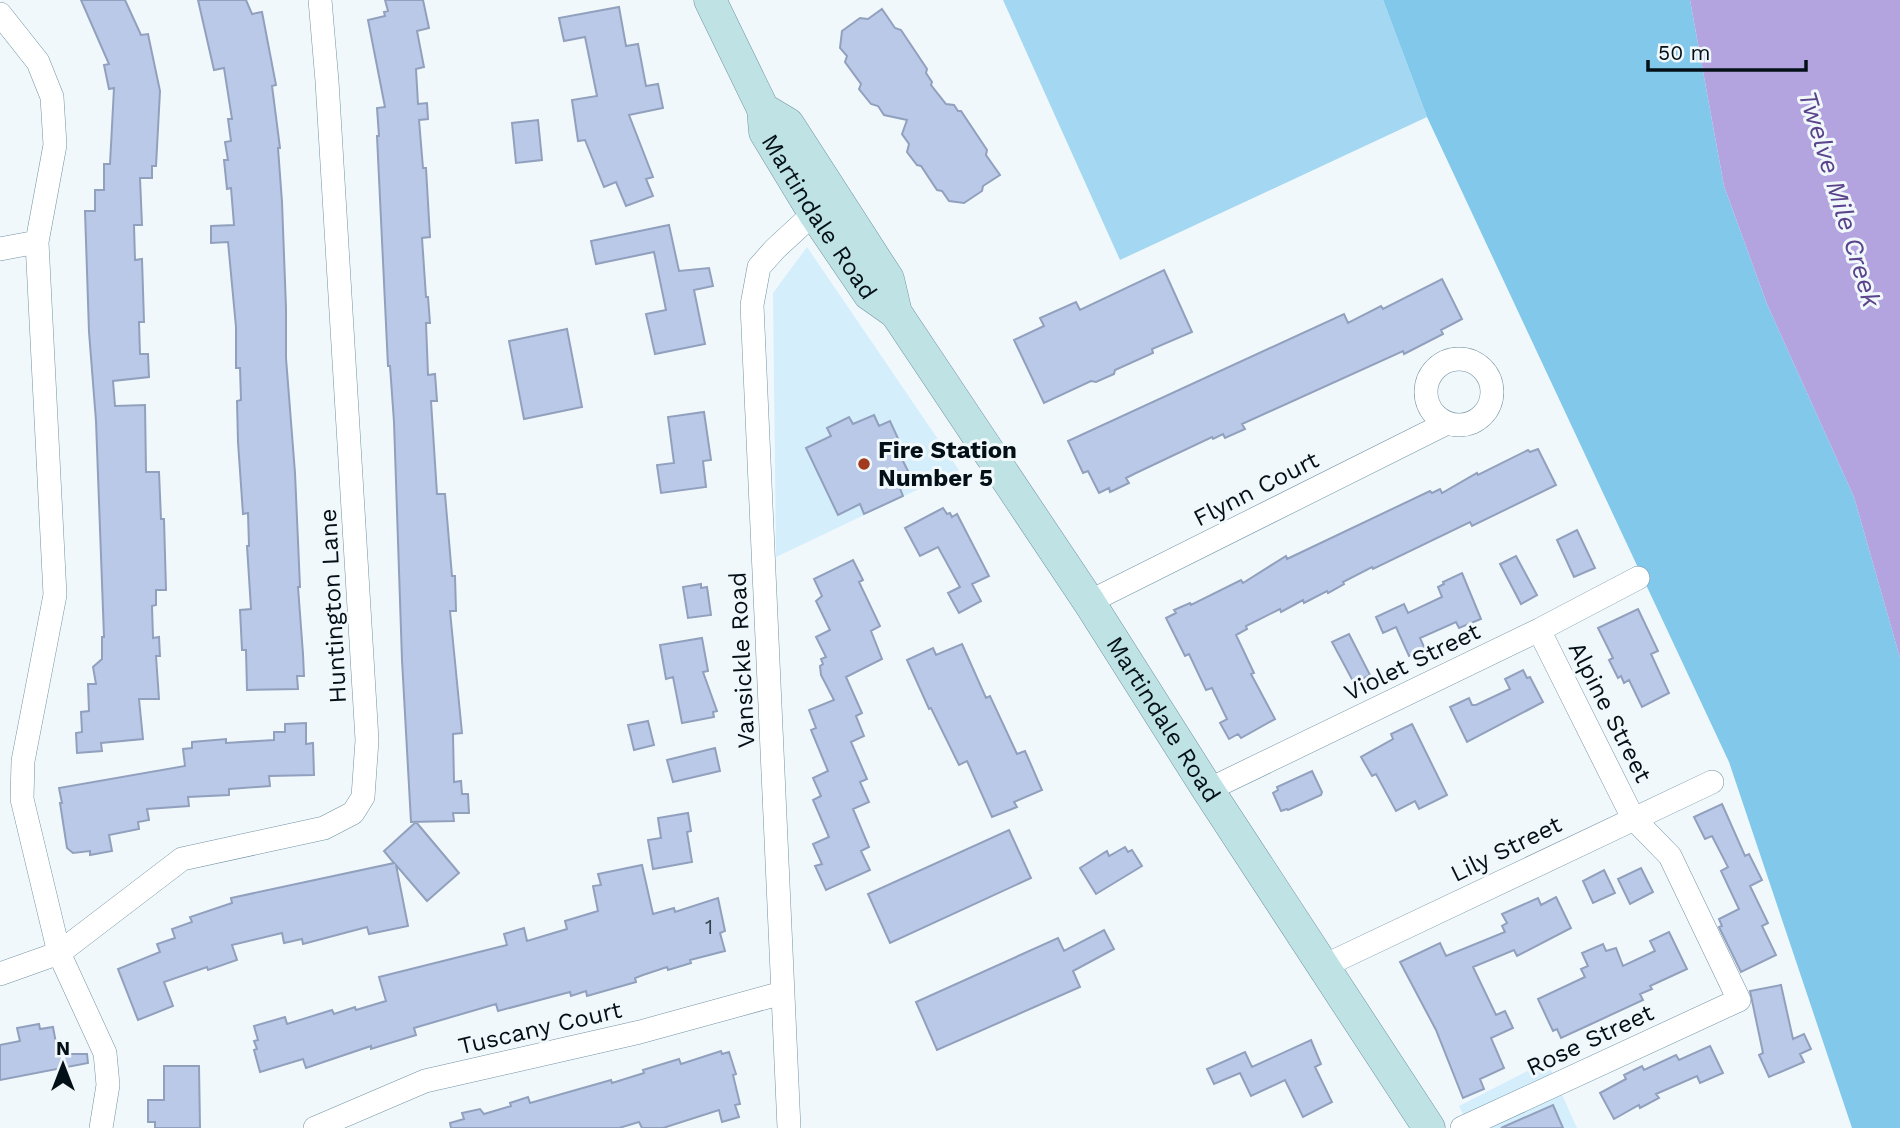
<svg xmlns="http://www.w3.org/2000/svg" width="1900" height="1128" viewBox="0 0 1900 1128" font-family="'Work Sans',sans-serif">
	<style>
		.built { fill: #d4eefc }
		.green { fill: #a4d7f1 }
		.forest { fill: #81c8eb }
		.water { fill: #b3a3df }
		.building { fill: #b9c9e7; stroke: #91a0bd; stroke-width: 2 }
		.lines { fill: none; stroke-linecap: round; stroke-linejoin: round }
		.minor-casing { stroke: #7193a4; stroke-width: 24 }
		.secondary-casing { stroke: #7193a4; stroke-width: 33 }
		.minor { stroke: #fff; stroke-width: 23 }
		.secondary { stroke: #bfe3e4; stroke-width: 32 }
		.poi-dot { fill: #a23a1f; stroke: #f1f8fc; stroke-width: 2.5 }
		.labels { text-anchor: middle; stroke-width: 6; stroke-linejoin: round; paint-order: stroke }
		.number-label { font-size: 21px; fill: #313e4b }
		.street-label { font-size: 24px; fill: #041017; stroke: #f1f8fc }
		.poi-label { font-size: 24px; font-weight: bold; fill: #041017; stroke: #f1f8fc; text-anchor: start }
		.water-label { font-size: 26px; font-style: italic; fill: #5b438b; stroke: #f1f8fc }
	</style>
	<rect width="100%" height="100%" fill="#f1f8fc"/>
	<path class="built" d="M807,247L959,470L776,557L773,293Z
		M1547,1061L1577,1128H1470L1459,1106Z"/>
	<path class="green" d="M1003,0H1383L1427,117L1120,260Z"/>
	<path class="forest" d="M1383,0H1690L1724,186L1767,304L1854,497L1900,658V1128H1852L1729,762L1427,117Z"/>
	<path class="water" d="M1690,0H1900V658L1854,497L1767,304L1724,186Z"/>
	<path class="building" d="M81,0H125L141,35L148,34L160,91L156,166H152V178H140L142,225H134L135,260L142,259L144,322H139L140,354H148L149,377L113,381L115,406L145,405L146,472H159L161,519H164L166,590H156V605L152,606L153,638L159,637L160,656H156L159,699H139L143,739L101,743L102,751L77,753L76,733L82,732L81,712L89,711L88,684H96L93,667L102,659V637H104L96,421L89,332L85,211H95V190H104V164H110L114,88L109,89L104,65L109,64Z
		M198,0H246L252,14L262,12L276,85L272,86L280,148H278L282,202L286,308V358L295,473L300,587H298L303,654L304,676H297L298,689L247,690L246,650H242L240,610L251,609L247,546H249L248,513L243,514L238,442L237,401L241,400L240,368H236V327L228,242L211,243V226L234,225L231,188L227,189L224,160H228L225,142L231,141L228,119H232L224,68L214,70Z
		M385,0H423L429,28L417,31L424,67L416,69L418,104L427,103L428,119L419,120L423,168H426L430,237L422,238L426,297H428L430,323H426L428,375L435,374L437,401H431L437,494H445L452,576H455L456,611H450L462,733L453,734L454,782L461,781L462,794H468L469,813H453L454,821L411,822L402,660L394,422L390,366H388L377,136H379L377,108L385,107L368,20L385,16L384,12L388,11Z
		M619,7L626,46L638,44L646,86L658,84L663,108L629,115L653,177L646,179L653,196L626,206L616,182L604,187L585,140L578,141L572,100L597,96L585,37L564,41L559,18Z
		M882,9L895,28L901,30L927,69L926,73L932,82L931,85L946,104L954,105L958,111H961L987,150L986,155L1000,175L983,186L982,191L964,203L949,201L942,191L937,190L921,166L917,165L907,152L909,144L902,134L907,120L884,115L878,106L871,104L859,89L861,84L845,62L847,56L840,48L842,31L860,18L868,19Z
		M538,120L542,160L516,163L512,123Z
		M669,225L679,271L709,268L713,286L694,290L705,344L655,354L646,314L666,310L654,252L596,264L591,241Z
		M1164,270L1192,332L1152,349L1153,353L1115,370L1114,374L1096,382L1091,381L1044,403L1014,340L1044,326L1040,318L1076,302L1080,310Z
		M1442,279L1462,319L1441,330L1443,334L1404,354L1403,351L1242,424L1245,429L1225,438L1223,434L1213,439L1212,437L1136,473L1126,478L1129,483L1110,492L1109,488L1099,493L1088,471L1083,473L1068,441L1344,314L1348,323L1381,306L1383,309Z
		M567,329L582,407L524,419L509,341Z
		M704,412L711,460L703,461L706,487L661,493L657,465L674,463L668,417Z
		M874,415L879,426L890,421L901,445L896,447L912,479L899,486L903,496L864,514L860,504L838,515L806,448L831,436L827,428L849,417L853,424Z
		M1538,449L1556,485L1472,526L1470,522L1373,569L1372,567L1343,582L1344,584L1328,593L1327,591L1304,603L1303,600L1281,612L1280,609L1246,626L1247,629L1236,635L1254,673L1251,674L1275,719L1241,738L1238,734L1229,739L1220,723L1227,719L1212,688L1206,690L1189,654L1185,656L1166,618L1176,613L1174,610L1190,603L1191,605L1241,580L1243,583L1286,556L1287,559L1430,491L1432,493L1440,489L1442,493L1477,473L1478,475L1528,450L1530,452Z
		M943,508L947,514L950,513L952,517L957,514L989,576L972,584L981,601L959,613L948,593L960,587L938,547L920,556L905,528Z
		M1577,530L1595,568L1574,577L1557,540Z
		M1516,556L1537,595L1521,604L1500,564Z
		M853,560L863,580L859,582L880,626L871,631L882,659L846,677L862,713L856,716L864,736L851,742L867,779L860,782L869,802L853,809L869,847L861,851L870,870L826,890L815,866L822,864L813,844L829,837L813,800L821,796L813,778L828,771L811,730L816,728L809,710L834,700L821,675L820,666L823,664L821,659L826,657L816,637L830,630L816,601L822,596L814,579Z
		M1462,573L1481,619L1459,628L1456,622L1420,638L1425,649L1409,656L1396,627L1383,633L1376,617L1404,604L1408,613L1442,597L1438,587L1444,584L1443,582Z
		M701,584V588L707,587L711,615L688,618L683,587Z
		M1638,609L1658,651L1651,654L1669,693L1642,707L1629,680L1624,683L1621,676L1618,678L1609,660L1613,658L1598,628Z
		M1349,634L1370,675L1354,683L1332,642Z
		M702,638L708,671L703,672L717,711L713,712L714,717L682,723L673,677L666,679L660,645Z
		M962,644L986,698L990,696L1017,754L1025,751L1042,790L1014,802L1017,807L992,817L967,761L959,765L931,708L929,709L907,660L933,648L936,655Z
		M1523,670L1527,678L1530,677L1543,702L1467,742L1450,707L1469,698L1472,705H1476L1510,689L1505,679Z
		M648,721L654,745L634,750L628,725Z
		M306,723V744L313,743L314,775L269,776L270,786L229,789V795L188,797L189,806L147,809L149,820L138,822L139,829L109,835L112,851L90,855V851L73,853L67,848L60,803H62L59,788L185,766L183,749L192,748V742L226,739V743L274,740V732H285V724Z
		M1412,724L1447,795L1419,809L1415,801L1396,811L1376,774L1372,776L1361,757L1393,739L1391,734Z
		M715,748L720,771L673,782L667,760Z
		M1312,771L1322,792L1321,795L1288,810L1287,809L1281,811L1273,793L1278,790L1277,787Z
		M1722,804L1745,856L1749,854L1762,880L1750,886L1768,923L1762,926L1776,955L1741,972L1719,927L1722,926L1719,919L1739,909L1721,871L1728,867L1712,836L1705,839L1694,817Z
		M688,813L691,831L687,832L692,862L653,869L648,840L661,838L658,818Z
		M416,822L459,873L427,901L396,865L408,926L369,934L367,927L303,944L302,939L284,943L282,933L232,945L237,960L208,970L207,967L164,982L173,1006L138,1020L118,969L160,952L157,944L175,938L172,929L192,922L190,917L232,903L231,898L394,863L384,851Z
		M1009,830L1031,878L890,943L868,894Z
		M1125,847L1128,852L1132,850L1142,866L1096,894L1080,868L1107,851L1109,856Z
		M642,865L653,914L674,908L675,912L718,898L725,931L720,933L725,951L690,960L691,963L668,970L667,967L643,975L635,978L636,982L587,996L586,991L571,996L570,992L498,1011L496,1004L414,1028L416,1035L371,1049V1046L306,1068L303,1059L260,1072L254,1050L257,1049L254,1041L258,1040L254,1026L285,1017L287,1024L332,1010L334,1014L355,1007L356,1010L386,1001L379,977L507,945L504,934L524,928L527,941L567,929L565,921L598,911L593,886L601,885L598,874Z
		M1641,868L1653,892L1630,904L1618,879Z
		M1604,870L1615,893L1593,903L1583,881Z
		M1556,897L1571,928L1517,956L1514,950L1473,967L1496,1015L1505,1011L1513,1028L1491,1038L1504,1068L1480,1079L1484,1089L1463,1098L1436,1030L1400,962L1440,943L1446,956L1505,932L1502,926L1507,923L1502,914L1538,898L1541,905Z
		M1104,930L1114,949L1073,971L1080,987L937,1050L916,1002L1058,938L1064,951Z
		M1669,932L1687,969L1650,986L1652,989L1640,994L1643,1000L1589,1025L1561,1038L1557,1029L1553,1031L1538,999L1585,977L1581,969L1588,966L1582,953L1603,944L1606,951L1616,948L1623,966L1655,951L1650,941Z
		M1781,985L1793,1039L1804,1034L1811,1049L1800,1054L1804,1062L1769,1077L1759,1055L1763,1053L1750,991Z
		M39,1024L40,1029L53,1027L58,1054H87L88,1063L0,1080V1045L20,1041L17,1028Z
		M1311,1040L1321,1064L1315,1067L1332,1102L1303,1117L1285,1080L1251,1096L1240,1073L1214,1084L1207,1069L1245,1052L1252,1067Z
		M1710,1046L1723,1073L1700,1083L1697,1076L1656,1094L1659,1098L1640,1108L1639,1105L1614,1119L1600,1093L1626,1079L1624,1075L1642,1066L1644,1070L1676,1055L1679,1060Z
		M721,1051L722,1054L729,1052L736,1074L733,1075L740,1104L735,1105L739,1117L722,1122L719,1110L663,1128H642L639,1122L619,1128H451L450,1123L464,1119L462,1113L480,1109L484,1114L511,1106L510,1103L528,1097L530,1103L611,1080L612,1083L644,1073L643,1070L679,1059L681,1064Z
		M164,1066H199L200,1128H155V1122H148V1100H164Z
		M1553,1105L1563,1128H1501Z"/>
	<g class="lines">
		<g class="minor-casing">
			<path id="minor" d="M0,14L38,62L52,97L55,145L37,242L55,595L23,761L22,799L59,953L105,1053L108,1085L101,1128
				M0,249L37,242
				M1426 392a33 33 0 1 1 66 0a33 33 0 1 1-66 0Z
				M1089,602L1447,423
				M1208,790L1539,630L1638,578
				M1324,966L1712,782
				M0,974L59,953L182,859L324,828L353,813L363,797L367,740L327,81L320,0
				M315,1128L425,1081L640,1032L782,993
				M789,1128L752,305L759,267L775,249L814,213
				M1462,1128L1739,1000L1670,856L1633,818L1539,630"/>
		</g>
		<g class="secondary-casing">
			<g id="secondary">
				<path id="s1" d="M710,0L763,109L765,132L814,213L869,294L896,313"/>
				<path id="s2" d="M763,109L788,124L888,279L896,313L1089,602L1208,790L1429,1128"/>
			</g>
		</g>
		<use href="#minor" class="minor"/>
		<use href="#secondary" class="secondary"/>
	</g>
	<circle class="poi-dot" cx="864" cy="464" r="7"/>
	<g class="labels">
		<g class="number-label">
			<text x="709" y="934">1</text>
		</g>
		<g class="street-label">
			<text dy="8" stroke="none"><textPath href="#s1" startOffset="245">Martindale Road</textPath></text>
			<text transform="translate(1256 489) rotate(-27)" y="8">Flynn Court</text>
			<text transform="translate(333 606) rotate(-93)" y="8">Huntington Lane</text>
			<text transform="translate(742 660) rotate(-93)" y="8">Vansickle Road</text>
			<text transform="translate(1412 662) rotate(-26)" y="8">Violet Street</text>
			<text transform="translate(1610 712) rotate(63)" y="8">Alpine Street</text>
			<text dy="8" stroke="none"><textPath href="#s2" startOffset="735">Martindale Road</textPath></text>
			<text transform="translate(1506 849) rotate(-26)" y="8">Lily Street</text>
			<text transform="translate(540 1028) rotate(-13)" y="8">Tuscany Court</text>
			<text transform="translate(1590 1040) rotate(-25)" y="8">Rose Street</text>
		</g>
		<g class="poi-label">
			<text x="878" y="458">Fire Station<tspan x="878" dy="28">Number 5</tspan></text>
		</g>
		<g class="water-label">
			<text transform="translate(1840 199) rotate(73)" y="9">Twelve Mile Creek</text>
		</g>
	</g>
	<g transform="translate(63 1065)" stroke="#f1f8fc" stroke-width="5" paint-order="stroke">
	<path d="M0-5L12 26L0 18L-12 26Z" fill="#041017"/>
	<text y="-10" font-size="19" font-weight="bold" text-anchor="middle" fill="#041017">N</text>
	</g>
	<path d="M1648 60v10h158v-10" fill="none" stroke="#041017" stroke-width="3.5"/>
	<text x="1658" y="60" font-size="21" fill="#041017" stroke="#f1f8fc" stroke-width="5" paint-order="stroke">50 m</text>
</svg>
